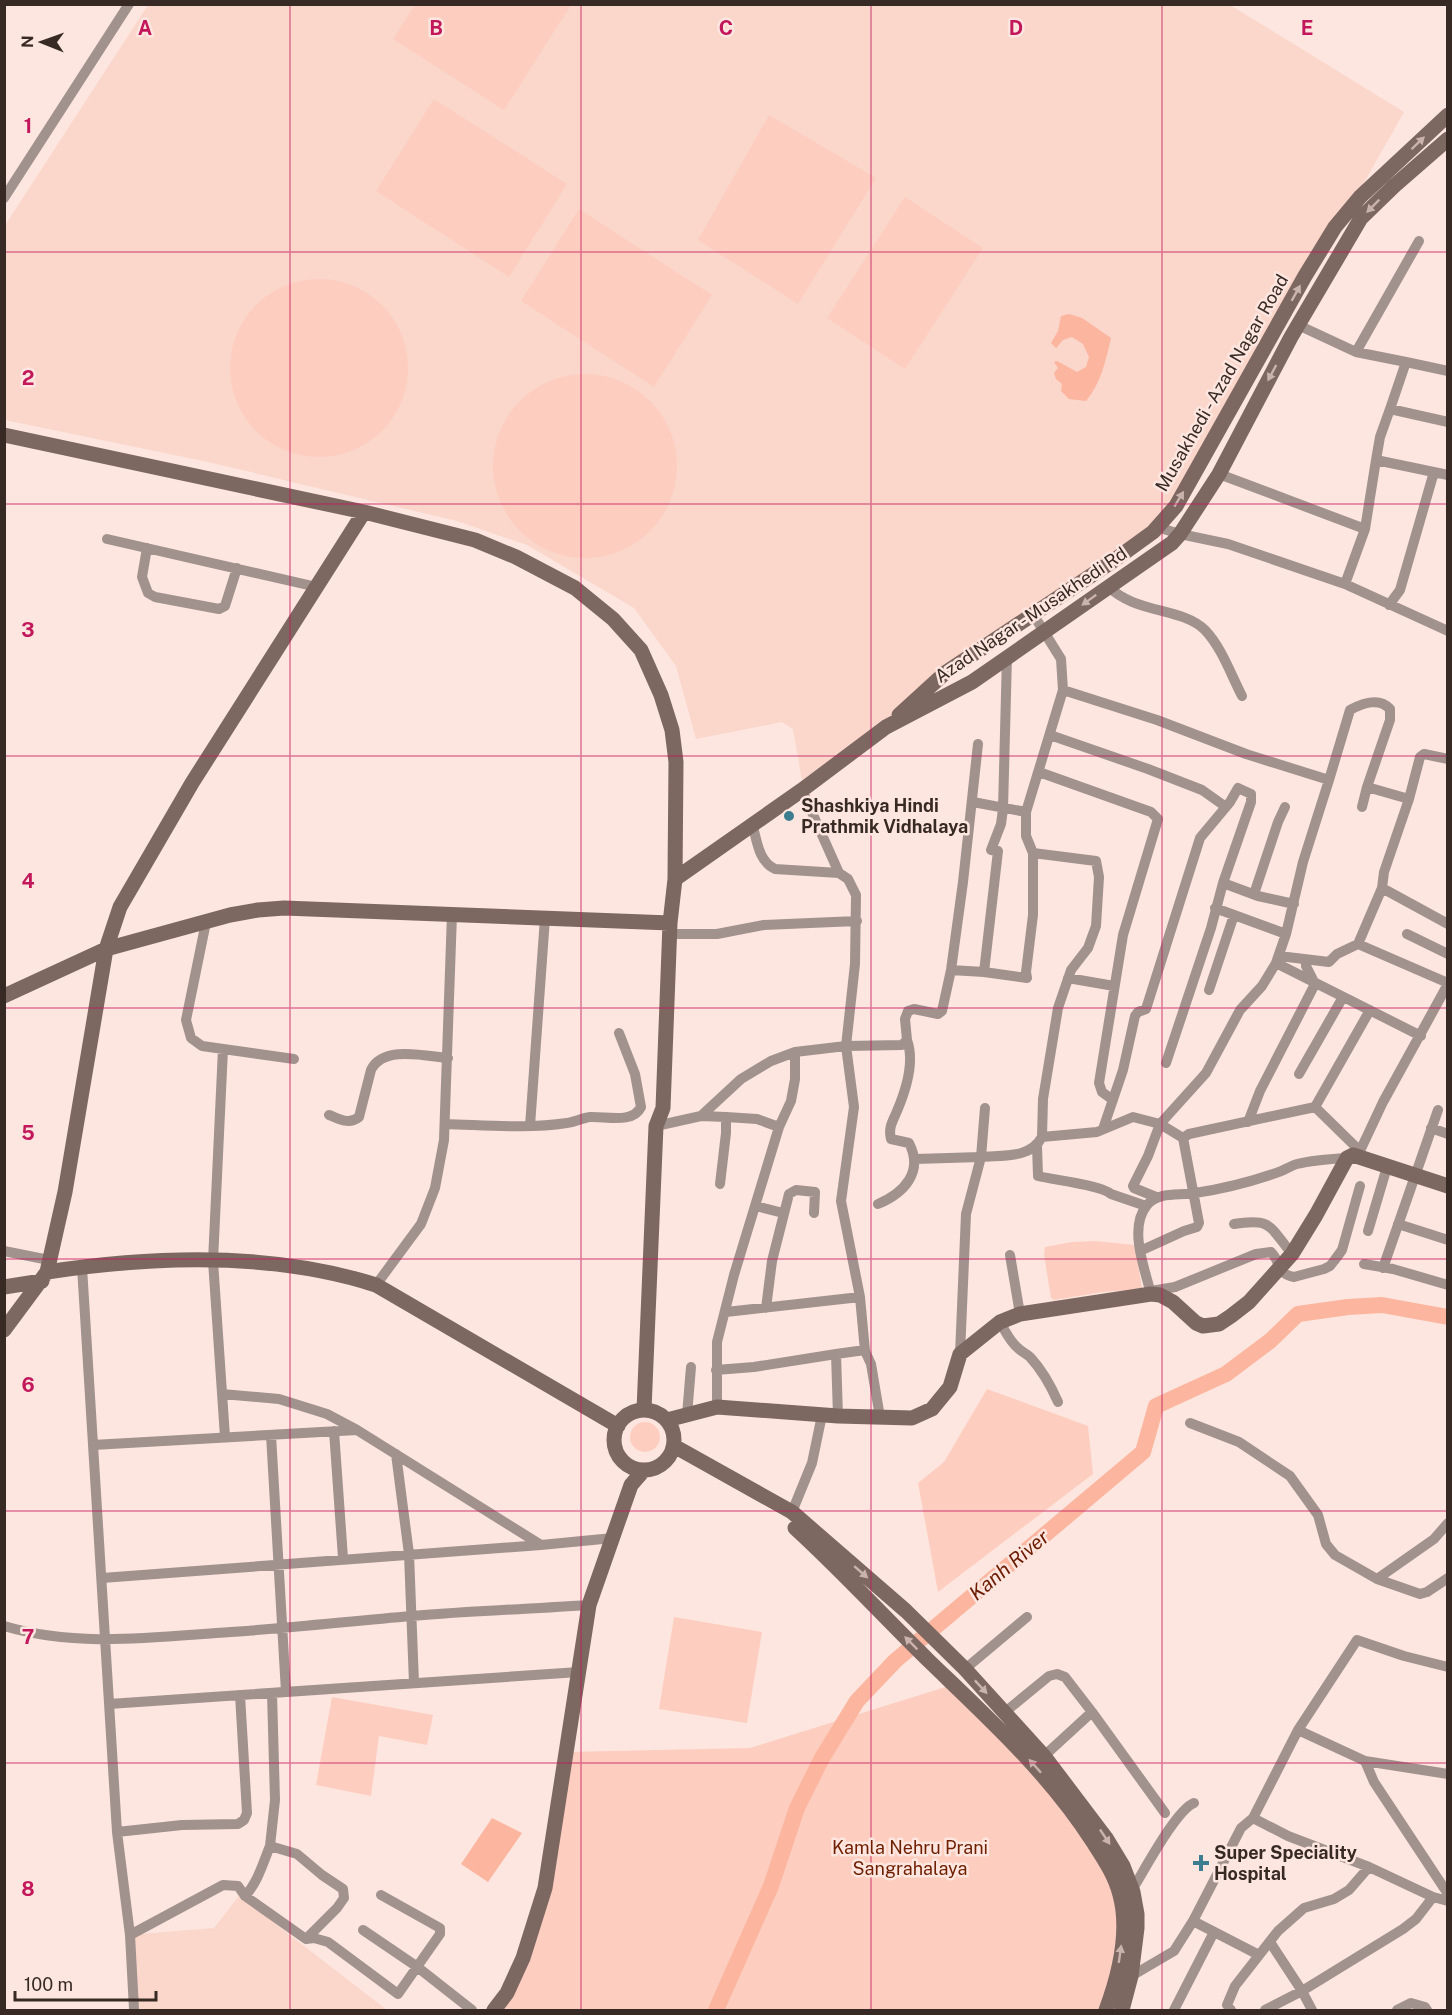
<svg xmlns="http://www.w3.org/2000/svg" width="1452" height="2015" viewBox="0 0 1452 2015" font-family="'Public Sans',sans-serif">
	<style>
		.built { fill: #fad6cb }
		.green { fill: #fdcec0 }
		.water { fill: #fcb59f }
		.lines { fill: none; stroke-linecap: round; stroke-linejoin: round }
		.river { stroke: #fcb59f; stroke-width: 16 }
		.street { stroke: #a1928d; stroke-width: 10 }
		.secondary { stroke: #7d6761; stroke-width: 15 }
		.oneway { fill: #cab3ad }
		.grid { fill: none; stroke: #c2185b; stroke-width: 1.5; stroke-opacity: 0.55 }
		.poi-dot { fill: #3c7e90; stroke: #fde6df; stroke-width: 2 }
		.labels { text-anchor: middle; stroke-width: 5; stroke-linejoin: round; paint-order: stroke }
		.street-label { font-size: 18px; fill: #372a25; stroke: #fde6df }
		.poi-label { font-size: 18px; font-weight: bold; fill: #372a25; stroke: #fde6df; text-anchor: start }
		.park-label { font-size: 18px; fill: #6f1f01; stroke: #fde6df }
		.water-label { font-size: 20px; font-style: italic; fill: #6b1c00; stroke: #fde6df }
		.grid-label { font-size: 20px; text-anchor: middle; font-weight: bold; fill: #c2185b; stroke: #fde6df; stroke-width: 5; stroke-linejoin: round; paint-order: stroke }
	</style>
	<rect width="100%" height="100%" fill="#fde6df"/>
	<path class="built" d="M148,5H1230L1404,112L1165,533L802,780L793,729L782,722L696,739L676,666L634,608L527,545L457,521L208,462L5,420L4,227Z
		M239,1896L387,2010H132L130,1935L214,1928Z"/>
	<path class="green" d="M415,5V4L571,5L504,110L393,39Z
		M434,99L567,184L509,277L376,191Z
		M769,115L876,178L798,304L698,240Z
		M905,197L983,248L905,369L827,318Z
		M579,209L712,295L654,387L521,301Z
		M230 368a89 89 0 1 1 178 0a89 89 0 1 1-178 0Z
		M493 466a92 92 0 1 1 184 0a92 92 0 1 1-184 0Z
		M1095,1241L1135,1245L1142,1289L1103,1292L1054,1300L1051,1298L1044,1255L1045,1247L1072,1242Z
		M987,1389L1088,1426L1093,1474L938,1592L918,1483L944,1462Z
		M630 1437a15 15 0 1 1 30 0a15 15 0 1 1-30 0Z
		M674,1617L762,1632L747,1723L659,1709Z
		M955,1684L1073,1810L1124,1913L1106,2010H494L523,1958L566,1752L750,1748Z
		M332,1697L433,1715L427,1745L379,1736L371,1796L316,1785Z"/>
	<path class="water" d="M1069,314L1082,318L1111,338C1106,360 1101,383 1086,401L1069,399L1061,391L1062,384L1056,379L1054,373L1058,368L1054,362L1057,361L1077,372L1086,367L1089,357L1083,344L1072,337L1063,340L1056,348L1051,343L1058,331L1061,316Z
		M492,1818L522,1833L488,1882L461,1864Z"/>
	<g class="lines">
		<path class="river" d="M716,2010L771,1886L797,1808L822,1758L857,1701L895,1661L1143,1452L1156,1406L1226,1374L1270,1341L1298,1314L1348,1307L1382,1305L1448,1317"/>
		<path class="street" d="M4,198L129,4
			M1298,325L1356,352L1406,362
			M1356,352L1419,241
			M1390,409L1406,362L1448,371
			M1376,460L1380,437L1390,409L1448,422
			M1219,474L1365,529L1376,460L1448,475
			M1157,527L1180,534L1228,544L1345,584L1448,631
			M107,539L317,587
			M147,548L142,577L148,593L155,597L219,609L225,606L237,568
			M1345,584L1365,529
			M1108,586C1135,614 1182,607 1205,630C1222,648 1231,675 1242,696
			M1389,605L1400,590L1434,472
			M1033,614L1061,659L1063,690L1026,812V836L1033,853L1096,861L1099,877L1096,926L1088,948L1071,970L1058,1008L1043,1099L1042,1137L1097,1132L1133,1117L1160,1124L1206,1073L1240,1010L1262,986L1276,963L1421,1036
			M1063,690L1157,720L1246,754L1329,780L1303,862L1286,934L1276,963
			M1050,735L1148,769L1202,790L1226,807
			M1039,772L1151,812L1158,819L1123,935L1099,1083L1102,1092L1113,1100
			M1329,780L1350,710C1363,703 1379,697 1390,709V720L1367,787
			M802,790L839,873
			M973,802L1026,812
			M1362,807L1367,787L1409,799
			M1223,883L1258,896L1294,904
			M1382,888L1448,924
			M1254,894L1278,822L1285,807
			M1215,908L1286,934
			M206,922L186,1020L191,1038L202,1046L294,1059
			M670,934H717L764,925L857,921
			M1407,934L1448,954
			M1358,944L1382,888L1384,872L1409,799L1420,757L1424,754L1448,759
			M1279,956L1329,962L1337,954L1358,944L1448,983
			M951,970L984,972L1027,978L1026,972L1033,915V853
			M984,972L998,851L991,850L1001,824L1003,809L1007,656
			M1068,978L1114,986
			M1209,990L1234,915
			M223,1049L213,1261L225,1437
			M1299,1074L1343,997
			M1315,1107L1370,1010
			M329,1115C340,1119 349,1125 359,1117L371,1070C383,1045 425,1056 448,1058
			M701,1116L726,1117V1133L720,1184
			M726,1117L757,1119L779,1127
			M1248,1122L1260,1091L1315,984L1306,966V960
			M445,1124C485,1125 527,1129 567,1123C575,1122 582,1118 590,1117C606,1116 633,1124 641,1107L635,1074L619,1033
			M530,1126L545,918
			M656,1126L701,1116L741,1079L771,1061L795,1052L846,1046L855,964L856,895L848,879L839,873L775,869C758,861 757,840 752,823
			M1431,1128L1448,1134
			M1103,1129L1123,1070L1135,1016L1138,1012L1146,1009L1200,838L1230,802L1238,788L1251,794V802L1223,883L1211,928L1166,1063
			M1037,1146L1038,1176C1054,1180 1101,1185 1111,1194L1146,1206
			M1356,1153L1360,1151L1383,1102L1448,984
			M915,1159L981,1157L985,1108
			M1156,1197L1134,1188L1133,1186L1148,1156L1160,1124L1183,1138L1189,1134L1315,1107L1360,1151
			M878,1204C904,1193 924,1172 909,1143L891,1139C888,1127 893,1121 897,1111C906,1090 915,1062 907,1040
			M756,1206L783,1213
			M1234,1224C1272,1218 1269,1226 1292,1254
			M1398,1224L1448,1240
			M1368,1231L1387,1167
			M4,1251L49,1260
			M1140,1251L1184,1231L1197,1227L1199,1223L1183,1138
			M1010,1255L1020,1314
			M1364,1264L1393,1269L1448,1285
			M82,1267L117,1832L130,1935L134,2009
			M1383,1268L1438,1110
			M376,1285L421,1224L435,1188L444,1140L452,914
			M1151,1291L1175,1287L1256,1254L1271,1252C1282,1263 1275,1273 1294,1277L1324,1269L1330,1266L1334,1261L1342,1250L1360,1186
			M1151,1294C1145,1269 1128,1228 1147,1205C1159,1191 1179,1196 1195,1193C1222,1189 1250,1182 1276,1173C1283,1171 1290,1166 1297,1164C1313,1160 1330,1159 1347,1158
			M766,1308L772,1261L789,1194L796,1190L815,1192L814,1213
			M726,1312L860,1297
			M1000,1322C1005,1331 1010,1342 1019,1349C1022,1352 1027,1354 1030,1357C1042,1370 1051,1386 1058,1402
			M836,1354L865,1350
			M960,1354L966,1214L981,1157C1003,1155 1030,1159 1042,1137
			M716,1370L754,1367L836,1354L838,1416
			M222,1394L279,1399L327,1414L357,1430
			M717,1407V1342L734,1275L779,1127L791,1101L795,1079V1052
			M687,1415L691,1367
			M880,1417L871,1364L865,1351L860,1297L841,1201L854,1107L846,1046L902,1045L907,1040L905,1019L908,1011L914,1009L938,1014L942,1011L951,970L963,882L978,744
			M1190,1423L1239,1442L1290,1476L1318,1515L1326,1544L1335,1555L1377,1579L1434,1539L1448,1523
			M334,1431L343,1558
			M271,1435L286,1692
			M93,1445L357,1430L541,1545
			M396,1454L409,1554L414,1683
			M792,1512L812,1463L822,1415
			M102,1578L541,1545L613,1538
			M1377,1579L1420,1594L1427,1592L1448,1578
			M4,1626C78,1648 155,1637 231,1632C291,1628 352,1621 412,1616C471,1611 530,1609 589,1605
			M965,1669L1027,1617
			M272,1693L275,1800L270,1846L297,1854L322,1875L343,1889L344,1898L337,1908L306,1939
			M109,1704L579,1672
			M1005,1712L1049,1676L1057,1674L1065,1677L1092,1712L1044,1756
			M1092,1712L1165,1813
			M1298,1730L1365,1761L1448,1774
			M1365,1761L1374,1782L1448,1894
			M117,1832L182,1825L238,1824L244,1820L247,1813L240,1695
			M1369,1867L1433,1897L1448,1901
			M1132,1890C1144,1871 1176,1810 1194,1803
			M245,1896C258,1882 263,1863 270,1846
			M1193,1921L1259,1955
			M363,1930L416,1966L472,2010
			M130,1935L223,1885L238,1886L245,1896L306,1939L314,1938L328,1942L398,1994L440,1934V1928L381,1895
			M1270,1942L1302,1991L1312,2010
			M1128,1978L1174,1951L1193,1921L1241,1828L1253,1818
			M1174,2010L1214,1932
			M1231,2010L1227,2005L1235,1986L1278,1931L1304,1908L1334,1899L1349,1890L1369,1867L1288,1836L1253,1818L1298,1730L1357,1640L1404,1656L1448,1667
			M1265,2010L1302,1991L1403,1929L1416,1919L1433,1897
			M1397,2010L1411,2003L1425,2007L1427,2010"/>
		<path class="secondary" d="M4,435L364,512L475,540L516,557L575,588L613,619L641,650L661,695L672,730L676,762L675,879L670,923L663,1108L656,1126L644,1410
			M899,715L945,673L1113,561L1153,532L1176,506L1305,276L1335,227L1360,197L1448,115
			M675,879L802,790L886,727L972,682L1172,543L1180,534L1219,474L1291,337L1361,218L1394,186L1448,139
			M4,996L106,949L230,915L258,910L284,908L670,923
			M47,1272C153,1256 274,1252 376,1285L618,1426
			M4,1287L42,1281
			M4,1330L47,1272L65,1192L106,949L120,907L192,783L364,512
			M614 1440a30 30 0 1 1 60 0a30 30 0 1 1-60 0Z
			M667,1420L717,1407L838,1416L912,1418L932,1409L950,1387L960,1354L1000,1322L1020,1314L1151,1294L1160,1295L1173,1302L1196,1323L1203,1326L1219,1324L1231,1316L1249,1302L1292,1254L1316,1215L1347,1158L1353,1155L1448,1186
			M674,1446L792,1512L906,1611L965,1669L1044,1756L1106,1838L1123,1866L1133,1892L1137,1914V1928L1131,1976L1122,2010
			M795,1528C841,1570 883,1616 928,1660C987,1717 1048,1772 1093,1842C1104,1859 1115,1875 1120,1895C1130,1932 1119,1975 1106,2010
			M494,2010L507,1993L523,1958L545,1888L589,1605L631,1485L644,1470"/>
	</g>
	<defs><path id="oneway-solid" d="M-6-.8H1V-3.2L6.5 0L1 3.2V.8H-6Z" transform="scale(1.5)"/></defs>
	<g class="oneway">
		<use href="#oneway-solid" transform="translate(1418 143) rotate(-44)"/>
		<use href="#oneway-solid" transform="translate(1373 206) rotate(135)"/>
		<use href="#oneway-solid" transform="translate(1296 293) rotate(-61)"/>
		<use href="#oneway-solid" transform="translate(1272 373) rotate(118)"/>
		<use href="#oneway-solid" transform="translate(1179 499) rotate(-59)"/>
		<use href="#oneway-solid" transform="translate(1089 600) rotate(144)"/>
		<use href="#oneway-solid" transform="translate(861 1572) rotate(41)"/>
		<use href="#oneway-solid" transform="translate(911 1643) rotate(-135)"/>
		<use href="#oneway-solid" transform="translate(981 1687) rotate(47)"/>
		<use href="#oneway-solid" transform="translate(1035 1766) rotate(-132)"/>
		<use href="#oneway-solid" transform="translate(1105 1837) rotate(56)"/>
		<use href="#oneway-solid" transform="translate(1120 1954) rotate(-82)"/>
	</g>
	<path class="grid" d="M290,4V2010M581,4V2010M871,4V2010M1162,4V2010M4,252H1448M4,504H1448M4,756H1448M4,1008H1448M4,1259H1448M4,1511H1448M4,1763H1448"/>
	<g class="poi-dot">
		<circle cx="789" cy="816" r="6"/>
		<path d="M1198 1854h6v6h6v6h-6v6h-6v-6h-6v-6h6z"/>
	</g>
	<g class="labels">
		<g class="street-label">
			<text transform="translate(1222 383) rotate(-60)" y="6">Musakhedi - Azad Nagar Road</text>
			<text transform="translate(1031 615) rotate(-34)" y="6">Azad Nagar - Musakhedi Rd</text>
		</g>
		<g class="poi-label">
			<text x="801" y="812">Shashkiya Hindi<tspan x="801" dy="21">Prathmik Vidhalaya</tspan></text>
			<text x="1214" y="1859">Super Speciality<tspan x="1214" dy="21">Hospital</tspan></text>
		</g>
		<g class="park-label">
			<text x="910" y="1854">Kamla Nehru Prani<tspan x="910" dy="21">Sangrahalaya</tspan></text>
		</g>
		<g class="water-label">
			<text transform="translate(1009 1565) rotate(-40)" y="7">Kanh River</text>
		</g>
	</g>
	<g class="grid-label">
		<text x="145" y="35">A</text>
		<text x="436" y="35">B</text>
		<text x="726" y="35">C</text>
		<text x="1016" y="35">D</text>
		<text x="1307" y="35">E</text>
		<text x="28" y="133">1</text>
		<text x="28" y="385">2</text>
		<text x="28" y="637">3</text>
		<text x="28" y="888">4</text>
		<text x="28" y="1140">5</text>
		<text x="28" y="1392">6</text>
		<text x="28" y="1644">7</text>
		<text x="28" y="1896">8</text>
	</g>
	<rect width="1452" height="2015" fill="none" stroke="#372a25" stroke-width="12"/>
	<g transform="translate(42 42) rotate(271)" stroke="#fde6df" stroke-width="4.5" paint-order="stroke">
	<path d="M0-4.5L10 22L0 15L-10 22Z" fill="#372a25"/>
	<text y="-9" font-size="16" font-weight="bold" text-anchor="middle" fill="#372a25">N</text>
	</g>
	<path d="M15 1991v9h141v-9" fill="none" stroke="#372a25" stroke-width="3"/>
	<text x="24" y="1991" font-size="18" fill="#372a25" stroke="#fde6df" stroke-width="4.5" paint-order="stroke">100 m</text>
</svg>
